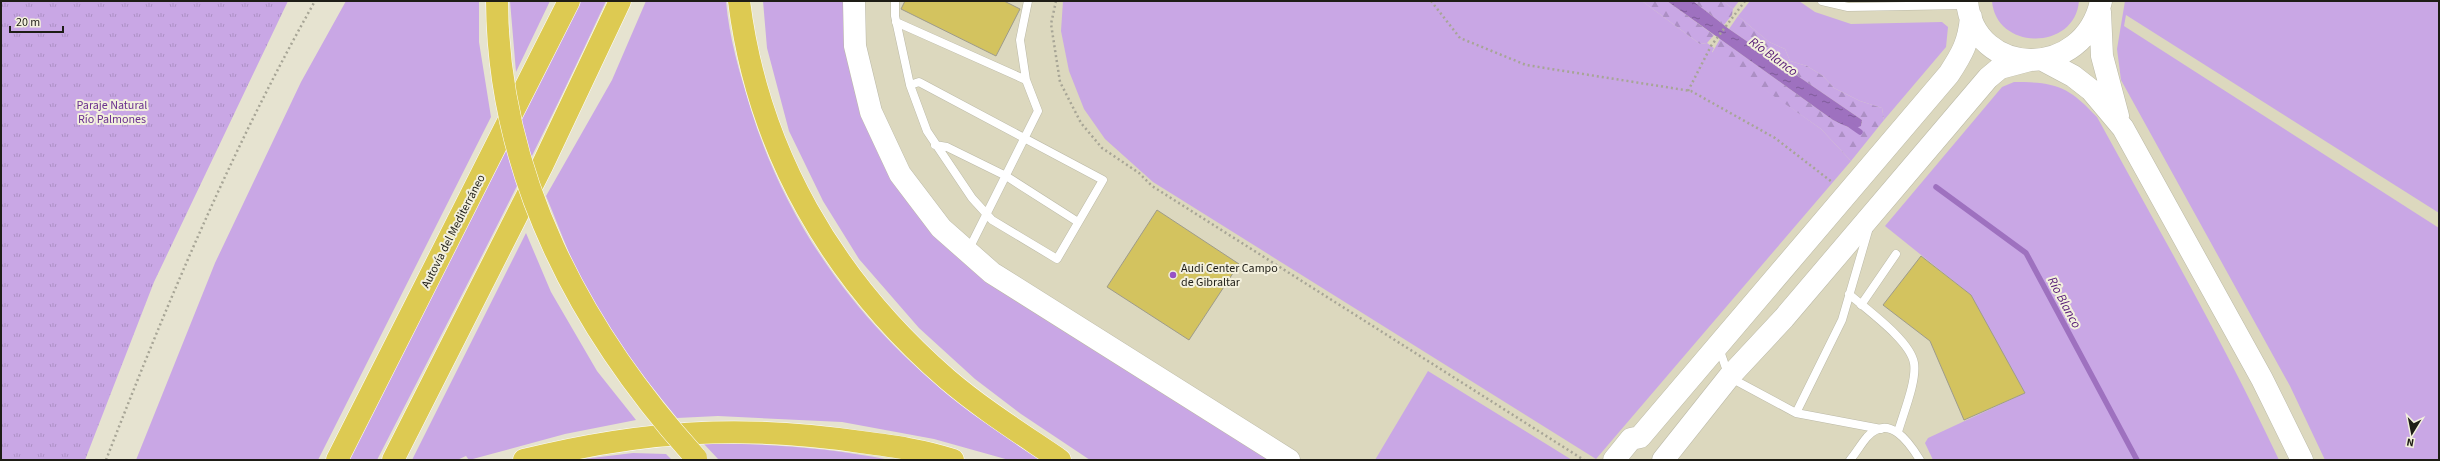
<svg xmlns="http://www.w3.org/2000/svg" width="2440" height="461" viewBox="0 0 2440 461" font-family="'Source Sans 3',sans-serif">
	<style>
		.built { fill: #dcd8be }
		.grass { fill: #c9a7e5 }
		.forest { fill: url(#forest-firs) }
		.park { fill: url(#park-tufts) }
		.water { fill: url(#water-ripples) }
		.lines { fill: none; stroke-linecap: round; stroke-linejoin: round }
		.stream { stroke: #9e71bf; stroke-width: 5.5 }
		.building { fill: #d3c35f; stroke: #9e9b8a }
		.lane-casing { stroke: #bbb9a7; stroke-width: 9 }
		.secondary-casing { stroke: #bbb9a7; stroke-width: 23 }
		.highway-casing { stroke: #fff; stroke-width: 23 }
		.path { stroke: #a7a596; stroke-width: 2.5; stroke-dasharray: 2 3; stroke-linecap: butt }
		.lane { stroke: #fff; stroke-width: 8 }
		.secondary { stroke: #fff; stroke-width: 22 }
		.highway { stroke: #ddca52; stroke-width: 22 }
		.highway-bridge-casing { stroke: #fff; stroke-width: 23; stroke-linecap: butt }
		.highway-bridge { stroke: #ddca52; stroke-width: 22 }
		.poi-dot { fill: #9751c5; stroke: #f3f0dd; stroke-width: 1.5 }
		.labels { text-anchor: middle; stroke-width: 4; stroke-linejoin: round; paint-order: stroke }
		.park-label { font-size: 12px; fill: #6a318f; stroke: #f3f0dd }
		.street-label { font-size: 12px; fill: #1e1d16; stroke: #f3f0dd }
		.poi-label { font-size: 12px; fill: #1e1d16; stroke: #f3f0dd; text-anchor: start }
		.water-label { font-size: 13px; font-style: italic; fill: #521574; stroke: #f3f0dd }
	</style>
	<defs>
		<pattern id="forest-firs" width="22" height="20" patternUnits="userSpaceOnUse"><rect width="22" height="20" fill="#c9a7e5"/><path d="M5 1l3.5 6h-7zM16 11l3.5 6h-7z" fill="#ac8fc4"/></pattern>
		<pattern id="park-tufts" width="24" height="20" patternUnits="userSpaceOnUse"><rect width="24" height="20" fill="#c9a7e5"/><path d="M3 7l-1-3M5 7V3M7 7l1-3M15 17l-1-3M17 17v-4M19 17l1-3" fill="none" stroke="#ac8fc4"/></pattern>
		<pattern id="water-ripples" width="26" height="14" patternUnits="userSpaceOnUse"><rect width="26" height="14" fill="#9e71bf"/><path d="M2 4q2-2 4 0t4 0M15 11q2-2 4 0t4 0" fill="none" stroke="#805c9a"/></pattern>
	</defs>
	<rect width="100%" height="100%" fill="#e6e3d0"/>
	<path class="built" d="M819,1H2162L2439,188V460H1156L983,346Z"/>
	<path class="grass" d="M346,1H479V42L491,117L318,460H136L215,263L301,82Z
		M510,1H550L516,72Z
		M581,1H606C535,156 455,308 377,460H348Z
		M646,1H726C729,38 740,74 751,110C788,229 864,331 963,406C987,425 1014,442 1039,460H1009L934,439L842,422L718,416L677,418C641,374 605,327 579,275C567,250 557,222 546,196L612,80Z
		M763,1H847L851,54L920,210L1276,460H1090L1021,414L975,379L919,328L859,259L823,201L789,131L767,48Z
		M1063,1H1642L1700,44L1707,43L1714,48L1712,52L1821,129L1851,161L1596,459L1153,182L1105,139L1084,109L1069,71L1061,31Z
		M1723,1H1739L1733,9Z
		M1750,1H1799L1815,12L1851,24L1942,22L1948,27L1946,47L1884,120L1882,108L1860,101L1834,88L1823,76L1807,66L1790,61L1785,49L1769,42L1738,16Z
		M1992,1H2079C2075,51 1996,51 1992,1Z
		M2125,1H2439V213L2126,15L2124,26L2439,228V460H2325L2290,386L2121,80L2117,49Z
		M2014,82C2056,82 2068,86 2097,117C2159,230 2224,343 2279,460H1933L1925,443L1928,438L2025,393L1971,295L1885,226L2002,87Z
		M526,233L551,292L597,371L636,420L565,434L469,460L466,456L457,460H412Z
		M1428,371L1572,460H1375Z
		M703,443C769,444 825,447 890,460H719Z
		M633,453L666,454L672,460H575Z"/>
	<path class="forest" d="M1642,1H1667L1714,35L1707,43L1700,44Z
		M1693,1H1723L1733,9L1732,15L1724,25Z
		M1738,16L1769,42L1785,49L1790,61L1807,66L1823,76L1834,88L1860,101L1882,108L1884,120L1851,161L1821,129L1712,53L1720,39L1833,120L1850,128L1861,126L1862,120L1729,29Z"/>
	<path class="park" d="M1,1H288L154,282L85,460H1Z"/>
	<path class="water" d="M1667,1H1693L1729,29L1862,120L1861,126C1851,131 1842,124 1833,120Z"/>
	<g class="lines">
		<path class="stream" d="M1850,125L1860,132
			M1936,187L2026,253L2137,460"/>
	</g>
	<path class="building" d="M905,1H1004L1020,9L996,56L901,9Z
		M1157,210L1239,264L1189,340L1107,287Z
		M1921,256L1971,295L2025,393L1964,420L1930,341L1883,305Z"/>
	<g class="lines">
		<g class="lane-casing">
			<path id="lane" d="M895,1V16L910,85L927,131L972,198L992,220L1057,259L1103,180L919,82L910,85
				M1822,1L1848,7L1967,5
				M896,22L1026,80L1038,111L968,251
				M1026,80L1020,40L1028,1
				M935,145L947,147L1006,176L1078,222
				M1849,294C1867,310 1910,340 1914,363C1917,381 1903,414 1898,432
				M1861,305L1896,254
				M1719,348L1729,377L1796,413L1881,429
				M1796,413L1842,320L1868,231
				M1850,460C1856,453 1861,444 1867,437C1889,413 1909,442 1920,460"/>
		</g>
		<g class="secondary-casing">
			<path id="secondary" d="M854,1L855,46L871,112L900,174L941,228L992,273L1289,460
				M1967,1C1974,78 2084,81 2101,1
				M2100,12L2102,56L2118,116
				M2043,60L2073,76L2091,90L2123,128L2262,379L2302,460
				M1614,460L1631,439L1640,437L1949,74C1962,54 1969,42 1971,17
				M1663,460L1729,377L1784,318L1988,78L2000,68L2030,60"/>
		</g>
		<g class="highway-casing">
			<path id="highway" d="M739,1C758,152 833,280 947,379C982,409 1022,434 1060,460
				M337,460L569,1
				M393,460L542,166L620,1
				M524,460C641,431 741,424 861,442C892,446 923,450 953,460"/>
		</g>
		<path class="path" d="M1056,1L1051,24L1060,82L1081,123L1102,148L1139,173L1152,186L1584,460
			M1431,1L1460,38L1526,65L1691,91L1775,138L1832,182
			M1688,91L1711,46L1745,1
			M106,460C167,303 232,148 315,1"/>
		<use href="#lane" class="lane"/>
		<use href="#secondary" class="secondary"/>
		<use href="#highway" class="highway"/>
		<g class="highway-bridge-casing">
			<path id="highway-bridge" d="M497,1C498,176 581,331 696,458"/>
		</g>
		<use href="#highway-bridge" class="highway-bridge"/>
	</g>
	<circle class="poi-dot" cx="1173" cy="275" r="4"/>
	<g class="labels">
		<g class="park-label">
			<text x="112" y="109">Paraje Natural<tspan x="112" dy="14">Río Palmones</tspan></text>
		</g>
		<g class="street-label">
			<text transform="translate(453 231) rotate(-63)" y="4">Autovía del Mediterráneo</text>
		</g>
		<g class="poi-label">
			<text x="1181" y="272">Audi Center Campo<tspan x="1181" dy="14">de Gibraltar</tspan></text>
		</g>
		<g class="water-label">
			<text transform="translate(1774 56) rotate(36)" y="5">Río Blanco</text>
			<text transform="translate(2065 302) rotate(62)" y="5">Río Blanco</text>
		</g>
	</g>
	<rect width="2440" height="461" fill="none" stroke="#1e1d16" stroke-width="4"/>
	<g transform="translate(2412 433) rotate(190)" stroke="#f3f0dd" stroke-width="3" paint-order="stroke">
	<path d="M0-3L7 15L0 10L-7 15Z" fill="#1e1d16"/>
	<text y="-6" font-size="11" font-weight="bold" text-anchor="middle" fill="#1e1d16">N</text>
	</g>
	<path d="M10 26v6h53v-6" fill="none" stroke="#1e1d16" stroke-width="2"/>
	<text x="16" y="26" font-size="12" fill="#1e1d16" stroke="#f3f0dd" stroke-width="3" paint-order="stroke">20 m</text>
</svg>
